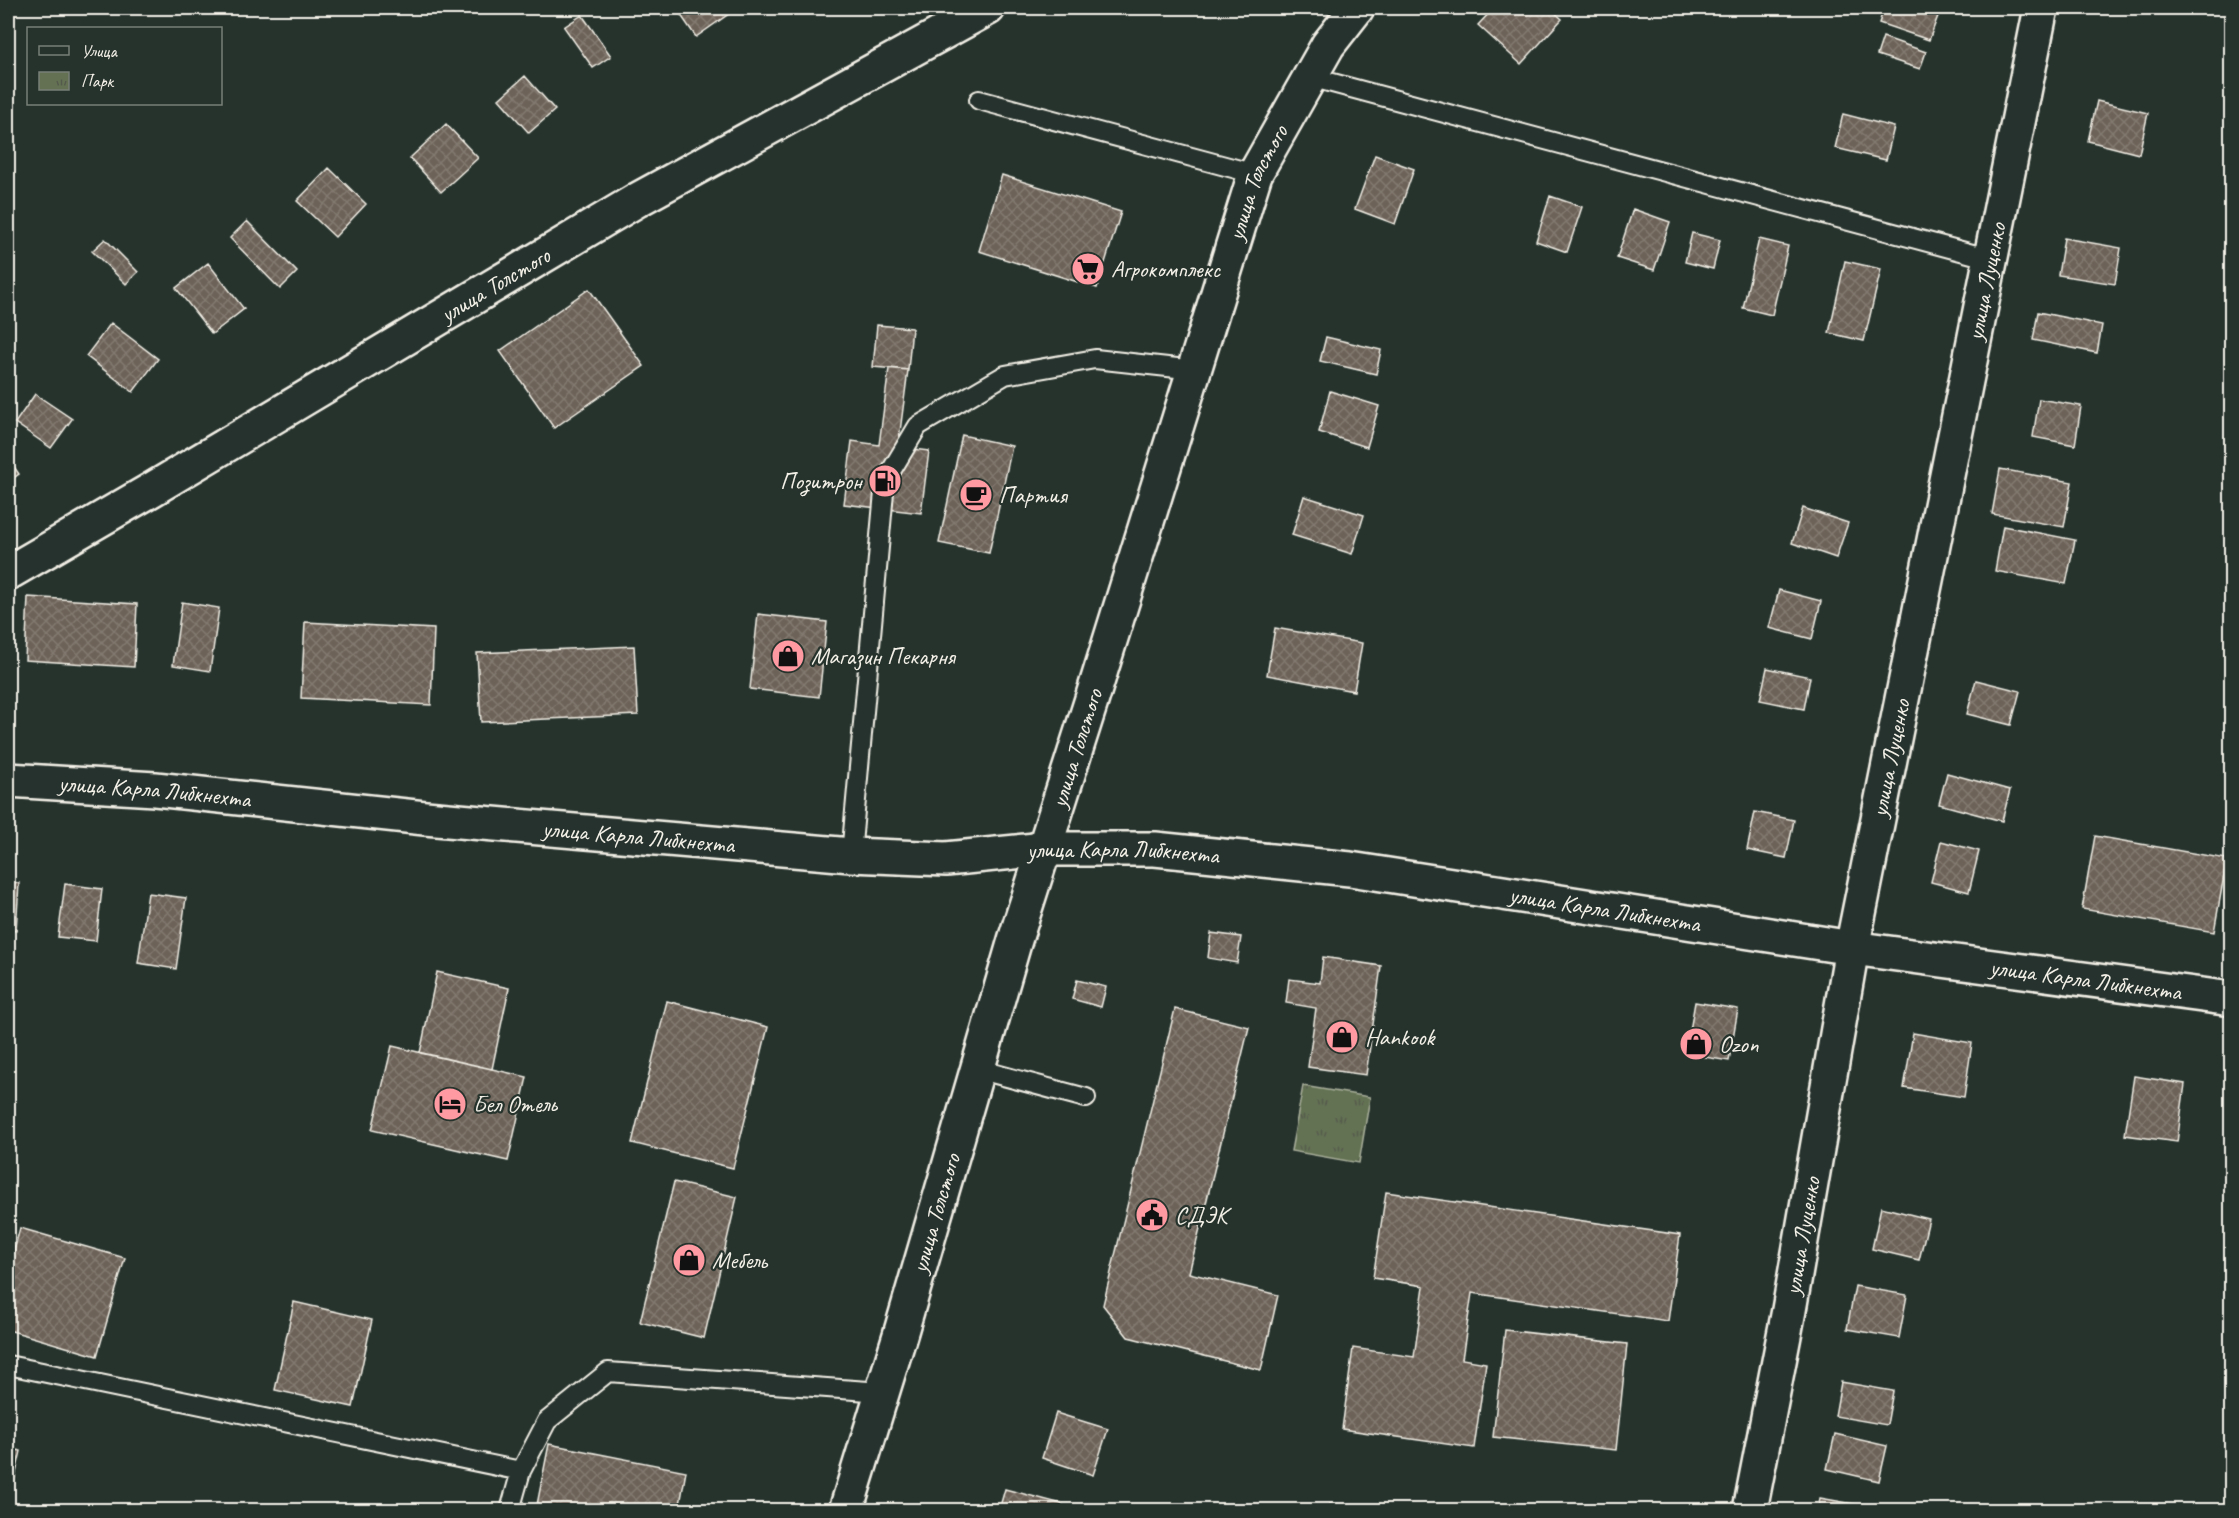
<svg xmlns="http://www.w3.org/2000/svg" width="2239" height="1518" viewBox="0 0 2239 1518" font-family="Caveat,sans-serif">
	<style>
		.park { fill: url(#park-tufts); stroke: #acb29e; stroke-width: 1.5 }
		.building { fill: url(#building-cross-hatch); stroke: #f4f1e8; stroke-width: 1.5 }
		.lines { fill: none; stroke-linecap: round; stroke-linejoin: round }
		.lane-casing { stroke: #f4f1e8; stroke-width: 22 }
		.street-casing { stroke: #f4f1e8; stroke-width: 38 }
		.secondary-casing { stroke: #f4f1e8; stroke-width: 38 }
		.lane { stroke: #26332d; stroke-width: 18 }
		.street { stroke: #26332d; stroke-width: 33 }
		.secondary { stroke: #26332d; stroke-width: 33 }
		.labels { text-anchor: middle; stroke-width: 4.5; stroke-linejoin: round; paint-order: stroke }
		.street-label { font-size: 24px; fill: #f4f1e8; stroke: #26332d }
		.poi-label { font-size: 24px; fill: #f4f1e8; stroke: #26332d; text-anchor: start }
	</style>
	<defs>
		<pattern id="park-tufts" width="24" height="20" patternUnits="userSpaceOnUse" patternTransform="scale(1.5)"><rect width="24" height="20" fill="#647253"/><path d="M3 7l-1-3M5 7V3M7 7l1-3M15 17l-1-3M17 17v-4M19 17l1-3" fill="none" stroke="#555b4c"/></pattern>
		<pattern id="building-cross-hatch" width="8" height="8" patternUnits="userSpaceOnUse" patternTransform="scale(1.5)"><rect width="8" height="8" fill="#6d6258"/><path d="M0 0l8 8M0 8l8-8" fill="none" stroke="#827970"/></pattern>
	</defs>
	<rect width="100%" height="100%" fill="#26332d"/>
	<filter id="ink" filterUnits="userSpaceOnUse"><feTurbulence type="fractalNoise" baseFrequency=".0167" numOctaves="2"/><feDisplacementMap in="SourceGraphic" scale="12" xChannelSelector="R" yChannelSelector="G"/><feConvolveMatrix kernelMatrix="1 2 1 2 8 2 1 2 1" color-interpolation-filters="sRGB"/></filter>
	<g filter="url(#ink)">
		<path class="park" d="M1303,1086L1370,1097L1359,1163L1291,1151Z"/>
		<path class="building" d="M676,8H726L730,13L696,37Z
			M1494,8H1550L1562,19L1521,64L1478,25Z
			M1884,8H1941L1929,40L1879,23Z
			M582,15L611,56L593,68L564,27Z
			M1883,37L1926,52L1920,69L1877,55Z
			M525,76L555,110L529,133L499,99Z
			M2097,101L2148,113L2139,154L2088,141Z
			M1843,114L1894,127L1886,160L1835,148Z
			M446,124L478,158L441,192L410,158Z
			M1375,155L1414,169L1395,224L1355,209Z
			M329,168L366,204L335,237L297,201Z
			M1002,175L1121,212L1097,288L979,251Z
			M1550,196L1582,207L1567,252L1536,241Z
			M1633,209L1670,222L1654,270L1617,258Z
			M247,221L297,272L280,289L230,238Z
			M1692,233L1720,240L1713,269L1685,262Z
			M2064,238L2121,248L2115,284L2058,275Z
			M105,239L138,272L126,284L92,251Z
			M1759,239L1788,246L1772,315L1743,308Z
			M1845,261L1881,269L1864,341L1829,333Z
			M208,263L244,309L212,334L176,288Z
			M589,289L644,366L554,428L500,351Z
			M2038,312L2102,325L2097,353L2033,340Z
			M111,323L158,359L133,392L86,356Z
			M877,325L912,328L908,370L873,367Z
			M1326,337L1381,350L1376,374L1320,361Z
			M889,368L908,370L898,447L929,451L921,513L844,504L852,441L879,445Z
			M1330,391L1379,406L1367,447L1319,432Z
			M35,394L72,419L51,448L15,423Z
			M2039,399L2081,406L2075,445L2033,437Z
			M962,435L1012,446L989,553L939,543Z
			M8,458L19,474L8,482Z
			M2000,469L2072,482L2064,527L1992,514Z
			M1304,496L1364,515L1352,554L1292,535Z
			M1803,508L1848,523L1836,558L1792,543Z
			M2003,526L2075,540L2066,584L1995,571Z
			M1779,590L1821,601L1812,639L1769,628Z
			M28,597L137,604L134,667L25,660Z
			M182,602L219,608L210,671L173,665Z
			M758,614L827,622L819,697L750,689Z
			M305,622L434,629L431,705L301,698Z
			M1275,628L1362,643L1354,691L1267,675Z
			M634,646L638,715L481,722L477,653Z
			M1767,668L1810,677L1804,709L1760,700Z
			M1976,680L2020,691L2011,725L1967,714Z
			M1947,773L2010,790L2002,821L1939,804Z
			M1755,812L1794,820L1786,858L1747,850Z
			M2095,836L2227,859L2214,932L2082,909Z
			M1941,841L1979,851L1969,892L1931,882Z
			M8,882L19,883L16,931L8,930Z
			M65,884L102,889L96,941L58,937Z
			M148,893L186,898L176,969L138,963Z
			M1211,933L1241,937L1237,963L1208,958Z
			M1323,957L1381,966L1366,1075L1308,1067L1316,1008L1286,1003L1289,979L1320,983Z
			M437,972L509,988L492,1069L420,1053Z
			M1077,980L1106,987L1101,1007L1072,999Z
			M667,1001L768,1027L733,1168L632,1143Z
			M1695,1002L1738,1009L1729,1061L1686,1054Z
			M1175,1009L1249,1027L1189,1273L1278,1295L1261,1370L1128,1337L1103,1305Z
			M1913,1033L1972,1043L1964,1097L1904,1088Z
			M392,1046L527,1077L508,1161L372,1130Z
			M2134,1076L2185,1084L2177,1142L2125,1135Z
			M674,1182L737,1197L704,1338L640,1322Z
			M1386,1192L1680,1235L1668,1321L1472,1293L1462,1359L1486,1363L1474,1448L1342,1429L1353,1348L1414,1357L1424,1286L1373,1278Z
			M1881,1207L1929,1219L1919,1260L1872,1249Z
			M20,1228L125,1258L97,1356L8,1330V1273Z
			M1855,1286L1907,1295L1899,1338L1847,1329Z
			M294,1302L372,1320L353,1407L275,1390Z
			M1505,1330L1627,1344L1616,1450L1493,1437Z
			M1841,1382L1893,1391L1887,1425L1835,1416Z
			M1056,1413L1108,1429L1093,1475L1042,1458Z
			M1835,1434L1887,1446L1879,1481L1827,1469Z
			M549,1444L686,1471L679,1510H536Z
			M8,1448L21,1451L8,1508Z
			M1005,1489L1062,1504L1061,1510H999Z
			M1820,1498L1881,1509V1510H1818Z
			M1329,1504L1373,1510H1328Z"/>
		<g class="lines">
			<g class="lane-casing">
				<path id="lane" d="M1310,77L1991,259
					M979,100L1255,174
					M851,855L885,481L918,426L1005,375L1095,359L1195,370
					M977,1069L1086,1098
					M8,1365L521,1471
					M510,1510L521,1471L547,1421L608,1372L882,1392"/>
			</g>
			<g class="street-casing">
				<g id="street">
					<path id="s1" d="M8,573L151,490L637,200L988,8"/>
					<path id="s2" d="M1750,1510L1789,1310L1852,948L2041,8"/>
				</g>
			</g>
			<g class="secondary-casing">
				<g id="secondary">
					<path id="s3" d="M8,780L155,789L425,818L851,855L946,859L1045,849H1155L1350,869L1852,948L2232,999"/>
					<path id="s4" d="M846,1510L900,1335L1015,940L1091,702L1255,174L1328,45L1357,8"/>
				</g>
			</g>
			<use href="#lane" class="lane"/>
			<use href="#street" class="street"/>
			<use href="#secondary" class="secondary"/>
		</g>
	</g>
	<defs>
		<g id="supermarket-disc" transform="scale(1.725)"><circle r="9.5" fill="#ff9aa2" stroke="#26332d"/><path d="M-6-5.5h2.5l.6 2H6L4.5 2H-2.5L-4.4-4H-6ZM-1.5 3.2a1.3 1.3 0 1 0 .1 0ZM3 3.2a1.3 1.3 0 1 0 .1 0Z" fill="#111"/></g>
		<g id="fuel-disc" transform="scale(1.725)"><circle r="9.5" fill="#ff9aa2" stroke="#26332d"/><path d="M-5.5-6h7V0h2V4h1.3V-2.5L3-4.5l.8-.8L6-3V5H2.5V1h-1V6h-7ZM-4.2-4.7v3.2H.2V-4.7Z" fill="#111"/></g>
		<g id="cafe-disc" transform="scale(1.725)"><circle r="9.5" fill="#ff9aa2" stroke="#26332d"/><path d="M-5.5-4.5H6V0H3Q3 3.5 0 3.5H-2.5Q-5.5 3.5-5.5 0ZM3-3.2v2h1.7v-2ZM-6 4.5H4V6H-6Z" fill="#111"/></g>
		<g id="shop-disc" transform="scale(1.725)"><circle r="9.5" fill="#ff9aa2" stroke="#26332d"/><path d="M-5-2.5h2.3a2.7 3.5 0 0 1 5.4 0H5L5.5 6h-11ZM-1.5-2.5h3a1.5 2.3 0 0 0-3 0Z" fill="#111"/></g>
		<g id="hotel-disc" transform="scale(1.725)"><circle r="9.5" fill="#ff9aa2" stroke="#26332d"/><path d="M-6-4.5h1.5V1H6V5H4.5V3h-9V5H-6ZM-4 0a1.8 1.8 0 1 1 3.6 0ZM.5 0V-2.5h3Q6-2.5 6 0Z" fill="#111"/></g>
		<g id="civic-disc" transform="scale(1.725)"><circle r="9.5" fill="#ff9aa2" stroke="#26332d"/><path d="M-.6-6.5H3V-4.5H.6V-3L4-1V1h2V6H-6V1h2V-1L-.6-3ZM-1.2 2.5V6h2.4V2.5Z" fill="#111"/></g>
	</defs>
	<g fill-rule="evenodd">
		<use href="#supermarket-disc" x="1088" y="269"/>
		<use href="#fuel-disc" x="885" y="481"/>
		<use href="#cafe-disc" x="976" y="495"/>
		<use href="#shop-disc" x="788" y="656"/>
		<use href="#shop-disc" x="1342" y="1037"/>
		<use href="#shop-disc" x="1696" y="1044"/>
		<use href="#hotel-disc" x="450" y="1104"/>
		<use href="#civic-disc" x="1152" y="1215"/>
		<use href="#shop-disc" x="689" y="1260"/>
	</g>
	<g class="labels">
		<g class="street-label">
			<text dy="8" stroke="none"><textPath href="#s4" startOffset="1390">улица Толстого</textPath></text>
			<text dy="8" stroke="none"><textPath href="#s2" startOffset="1251">улица Луценко</textPath></text>
			<text dy="8" stroke="none"><textPath href="#s1" startOffset="566">улица Толстого</textPath></text>
			<text dy="8" stroke="none"><textPath href="#s4" startOffset="796">улица Толстого</textPath></text>
			<text dy="8" stroke="none"><textPath href="#s2" startOffset="765">улица Луценко</textPath></text>
			<text dy="8" stroke="none"><textPath href="#s3" startOffset="147">улица Карла Либкнехта</textPath></text>
			<text dy="8" stroke="none"><textPath href="#s3" startOffset="633">улица Карла Либкнехта</textPath></text>
			<text dy="8" stroke="none"><textPath href="#s3" startOffset="1119">улица Карла Либкнехта</textPath></text>
			<text dy="8" stroke="none"><textPath href="#s3" startOffset="1605">улица Карла Либкнехта</textPath></text>
			<text dy="8" stroke="none"><textPath href="#s3" startOffset="2091">улица Карла Либкнехта</textPath></text>
			<text dy="8" stroke="none"><textPath href="#s4" startOffset="310">улица Толстого</textPath></text>
			<text dy="8" stroke="none"><textPath href="#s2" startOffset="279">улица Луценко</textPath></text>
		</g>
		<g class="poi-label">
			<text x="1111" y="277">Агрокомплекс</text>
			<text x="862" y="489" text-anchor="end">Позитрон</text>
			<text x="999" y="503">Партия</text>
			<text x="811" y="664">Магазин Пекарня</text>
			<text x="1365" y="1045">Hankook</text>
			<text x="1719" y="1052">Ozon</text>
			<text x="473" y="1112">Бел Отель</text>
			<text x="1175" y="1223">СДЭК</text>
			<text x="712" y="1268">Мебель</text>
		</g>
	</g>
	<rect width="2239" height="1518" fill="none" stroke="#26332d" stroke-width="30"/>
	<rect x="15" y="15" width="2209" height="1488" fill="none" stroke="#f4f1e8" stroke-width="2" filter="url(#ink)"/>
	<rect x="27" y="27" width="195" height="78" fill="#26332d" stroke="#787f78" stroke-width="1.5"/>
	<rect x="39" y="46" width="30" height="9" fill="#26332d" stroke="#787f78" stroke-width="1.5"/>
	<text x="81" y="57" font-size="18" fill="#f4f1e8">Улица</text>
	<rect x="39" y="72" width="30" height="18" fill="url(#park-tufts)" stroke="#787f78" stroke-width="1.5"/>
	<text x="81" y="87" font-size="18" fill="#f4f1e8">Парк</text>
</svg>
